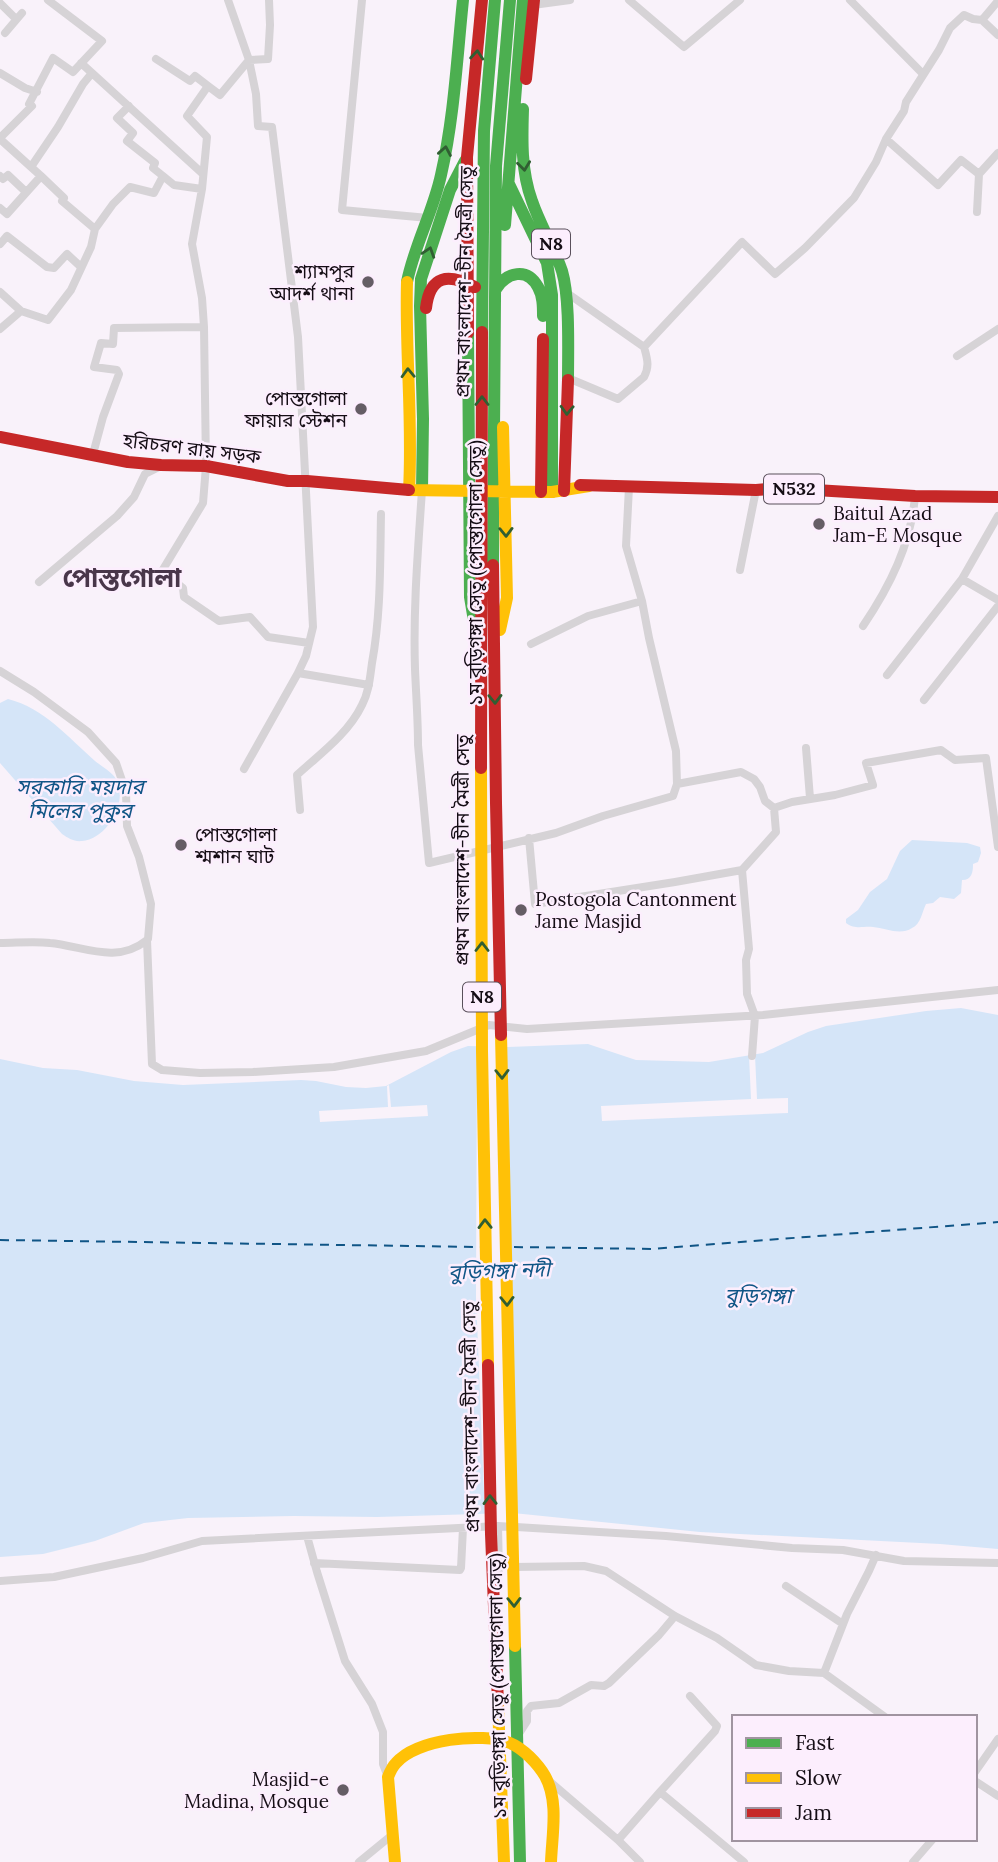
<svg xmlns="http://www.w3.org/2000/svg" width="998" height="1862" viewBox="0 0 998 1862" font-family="Lora,'Noto Sans Bengali',serif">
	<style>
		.water { fill: #d5e5f8 }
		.pier { fill: #f9f2fa }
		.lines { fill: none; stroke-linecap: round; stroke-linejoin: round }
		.ferry { stroke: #105586; stroke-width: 2; stroke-dasharray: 9 7; stroke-linecap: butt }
		.street { stroke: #d6d3d6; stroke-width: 8 }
		.fast { stroke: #4caf50; stroke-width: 12 }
		.slow { stroke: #ffc107; stroke-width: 12 }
		.jam { stroke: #c62828; stroke-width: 12 }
		.oneway { stroke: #305e32 }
		.poi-dot { fill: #655d65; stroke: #fceefd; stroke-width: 2.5 }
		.labels { text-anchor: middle; stroke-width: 5; stroke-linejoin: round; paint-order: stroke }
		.shield { fill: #fceefd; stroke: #5a505b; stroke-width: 2 }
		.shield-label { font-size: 18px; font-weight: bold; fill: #150d15 }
		.poi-label { font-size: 19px; fill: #150d15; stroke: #fceefd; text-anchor: end }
		.street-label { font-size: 19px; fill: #150d15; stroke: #fceefd }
		.water-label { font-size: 21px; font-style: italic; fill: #105586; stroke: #fceefd }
		.district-label { font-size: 26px; font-weight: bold; fill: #49364a; stroke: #fceefd }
	</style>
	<rect width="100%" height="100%" fill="#f9f2fa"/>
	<path class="water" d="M8,699C44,708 69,738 95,761C101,766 112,772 116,779C129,802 107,839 82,841C74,842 68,838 62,834L0,763V703Z
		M912,840L967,843L980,847L981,853L978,862L973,864C973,872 972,880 962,880L961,893L954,899L940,897L933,903L926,904C922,912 921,924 912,928C900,936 886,928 873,927C862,926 856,930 846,923V919L858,910L870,892L887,879L900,851Z
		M961,1008L998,1015V1549L940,1544L700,1532L513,1513L377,1517L294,1516L188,1518L144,1523L95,1541L43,1554L0,1557V1059L43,1068L77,1070L134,1081L183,1085L301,1080L316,1081L346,1087L366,1088L386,1086L451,1052L468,1046L507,1047L588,1044L636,1060L709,1062L763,1053L808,1032L826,1026L926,1011Z"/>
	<path class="pier" d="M477,1043H502L509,1516L485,1517L476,1297Z
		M755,1055L757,1099L788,1098V1113L602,1121L601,1106L751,1099L749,1056Z
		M389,1085L391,1107L427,1105L428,1116L320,1122L319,1111L388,1107L387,1086Z"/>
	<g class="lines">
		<path class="ferry" d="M0,1240L480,1247
			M514,1247L652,1249L998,1222"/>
		<path class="street" d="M228,0L249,60L256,94L258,126L272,127L298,337L313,627L306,656L298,673L244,769
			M269,0L270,25L268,59L249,60L220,95L208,86L187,116L207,137L202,189L192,244L202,298L204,327L206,466L203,503L162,571L183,588L184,597L219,621L250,617L268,637L309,643
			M362,0L342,210L428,218
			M629,0L684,47L740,0
			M850,0L923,74
			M998,1L982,20L998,35
			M0,3L16,19
			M533,5L570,0
			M5,33L22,13
			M156,59L190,81L195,76L208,86
			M81,63L203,174
			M0,73L25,88L37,92
			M129,106L117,118L133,133L127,141L155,163L153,168L163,176
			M0,138L32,106L29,104L53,58L73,72L102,41L48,0
			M0,139L41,176L7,214L0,208
			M886,139L938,185L961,160L979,174L977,212
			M31,167L58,127L83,84L92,73
			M979,174L998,153
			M0,176L3,179L8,175L26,192
			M41,176L64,198L62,201L95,229
			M0,244L7,236L47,267L54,268L67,254L81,267
			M0,292L21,311
			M567,293L644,347L742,242L775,274L805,248L854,198L876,162L886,139L904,111L906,102L939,50L950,28L964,15L973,19L982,20
			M0,329L21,311L48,320L71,290L91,247L95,229L113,204L130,187L154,193L163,176L174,185L202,189
			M957,356L998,329
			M568,378L618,399L644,377C650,366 647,358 644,347
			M93,454L103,417L119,374L117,370L94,367L101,343L113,344L114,328L204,327
			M422,490C418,550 413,609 415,669C416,694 418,719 418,745L429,863L556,833L603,816L673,796L677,784L676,751L649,638L642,601L626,546L629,487
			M740,570L756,490
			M962,579L998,600
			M39,582L117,516L134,497L145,474L159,467
			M863,626C890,586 911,544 915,496
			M531,644L588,616L642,601
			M0,671L34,692L88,732L116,763L126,792L127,826L139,857L151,904L148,939L147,940L152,1064L162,1070L200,1073L253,1072L334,1067L426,1051L489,1025L527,1029L763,1015L998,990
			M298,673L369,685
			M887,675L962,579L998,516
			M924,700L998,606
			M806,748L810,798
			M677,784L741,772L754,779L760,787L765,801L774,808L792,802L835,795L873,785L866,763L941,750L955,760L986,758L998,847
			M300,810L297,775C320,754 348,734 362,705C369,692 370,677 372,663C381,614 380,564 381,514
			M529,838L535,904L675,882L742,870L749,949L746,960L747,994L755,1016L752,1056
			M742,870L776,832L774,808
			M0,943C16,943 34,941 50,943C83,946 116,965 147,940
			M498,1526L499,1574
			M307,1536L317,1572L345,1661L372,1704L383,1732V1764L388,1777
			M314,1563L460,1570L461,1568L463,1528
			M514,1567L584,1566L606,1571L675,1616L717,1638L756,1665L789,1671L824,1673L885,1717
			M0,1581L54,1577L143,1558L202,1541L498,1526L666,1536L792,1548L843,1550L904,1561L998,1563
			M786,1586L843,1624
			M824,1673L847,1614L869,1571L876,1555
			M518,1735L527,1721V1711L531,1706L559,1703L591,1685L604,1686L609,1683L659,1635L675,1616
			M975,1772L998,1739
			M548,1780L618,1840L640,1862
			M975,1781L998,1796
			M660,1792L715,1731L717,1726L690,1696
			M618,1840L660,1792L744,1862
			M359,1862L392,1835
			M913,1862L933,1839"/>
		<path class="fast" d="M523,109C522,140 521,171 532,201C540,225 554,247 562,271C570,298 568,350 568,380
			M509,184L547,263L552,295V492
			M505,225L523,0
			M407,282C414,246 433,212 441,175C454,118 457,58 463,0
			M496,289C507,272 527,267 538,287C543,296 543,306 543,316
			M482,332L484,131L495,0
			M468,333L470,597L474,621
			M422,490L423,419L420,306L421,279L450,190L465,161
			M493,565L496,166L510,0
			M515,1646L520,1862"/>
		<path class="slow" d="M407,282C405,352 413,421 409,490L552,492L589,486
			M500,630L507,598L503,427
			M481,768L482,1051L488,1365
			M501,1035L515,1646
			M498,1703L504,1862
			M395,1862L388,1777C390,1772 392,1767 396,1763C417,1739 481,1732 510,1743C523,1748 538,1764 545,1776C559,1801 552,1835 551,1862"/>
		<path class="jam" d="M526,79L534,0
			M426,308C430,275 448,273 475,287
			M468,333L467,157L482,0
			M0,437L128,462L161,465L206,466L288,481H307L409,490
			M580,485L756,490L782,488L915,496L998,497
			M564,491L568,380
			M541,492L543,339
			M493,565L496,803L501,1035
			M481,768L482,332
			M488,1365L491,1534L498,1703"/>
	</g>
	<defs><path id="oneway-chevron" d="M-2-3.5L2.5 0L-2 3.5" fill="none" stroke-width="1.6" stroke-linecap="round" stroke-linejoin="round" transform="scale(1.75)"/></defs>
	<g class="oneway">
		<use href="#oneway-chevron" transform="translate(477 55) rotate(-85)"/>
		<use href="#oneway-chevron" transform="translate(445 151) rotate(-80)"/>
		<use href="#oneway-chevron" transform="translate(524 166) rotate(83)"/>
		<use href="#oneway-chevron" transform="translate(429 252) rotate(-72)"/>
		<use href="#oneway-chevron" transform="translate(408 373) rotate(-92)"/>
		<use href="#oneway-chevron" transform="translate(482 401) rotate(-90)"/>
		<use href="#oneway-chevron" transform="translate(567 410) rotate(92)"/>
		<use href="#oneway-chevron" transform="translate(506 532) rotate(89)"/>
		<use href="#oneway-chevron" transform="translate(495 699) rotate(89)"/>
		<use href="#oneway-chevron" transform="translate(482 947) rotate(-90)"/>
		<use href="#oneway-chevron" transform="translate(502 1074) rotate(89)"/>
		<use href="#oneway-chevron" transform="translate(485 1224) rotate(-91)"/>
		<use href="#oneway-chevron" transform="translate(507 1301) rotate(89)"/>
		<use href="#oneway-chevron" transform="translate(490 1500) rotate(-91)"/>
		<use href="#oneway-chevron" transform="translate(514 1602) rotate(89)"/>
	</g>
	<g class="poi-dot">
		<circle cx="368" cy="282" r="7"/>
		<circle cx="361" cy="409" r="7"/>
		<circle cx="819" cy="524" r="7"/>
		<circle cx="181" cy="845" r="7"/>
		<circle cx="521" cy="910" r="7"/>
		<circle cx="343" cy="1790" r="7"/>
	</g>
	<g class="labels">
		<g class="shield">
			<rect x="532" y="229.5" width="38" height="29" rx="5"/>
			<rect x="764" y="474.5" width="60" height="29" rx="5"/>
			<rect x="463" y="982.5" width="38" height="29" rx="5"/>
		</g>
		<g class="shield-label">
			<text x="551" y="250">N8</text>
			<text x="794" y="495">N532</text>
			<text x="482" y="1003">N8</text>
		</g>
		<g class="poi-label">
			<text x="354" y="278">শ্যামপুর<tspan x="354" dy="22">আদর্শ থানা</tspan></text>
			<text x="347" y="405">পোস্তগোলা<tspan x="347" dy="22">ফায়ার স্টেশন</tspan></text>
			<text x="833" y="520" text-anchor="start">Baitul Azad<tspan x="833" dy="22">Jam-E Mosque</tspan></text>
			<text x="195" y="841" text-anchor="start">পোস্তগোলা<tspan x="195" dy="22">শ্মশান ঘাট</tspan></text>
			<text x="535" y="906" text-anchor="start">Postogola Cantonment<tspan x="535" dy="22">Jame Masjid</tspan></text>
			<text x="329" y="1786">Masjid-e<tspan x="329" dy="22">Madina, Mosque</tspan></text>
		</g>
		<g class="street-label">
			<text transform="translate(464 282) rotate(-89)" y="7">প্রথম বাংলাদেশ-চীন মৈত্রী সেতু</text>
			<text transform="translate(192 448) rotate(7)" y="7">হরিচরণ রায় সড়ক</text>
			<text transform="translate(475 573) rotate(-90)" y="7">১ম বুড়িগঙ্গা সেতু (পোস্তাগোলা সেতু)</text>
			<text transform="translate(462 850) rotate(-90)" y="7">প্রথম বাংলাদেশ-চীন মৈত্রী সেতু</text>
			<text transform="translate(470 1417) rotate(-91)" y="7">প্রথম বাংলাদেশ-চীন মৈত্রী সেতু</text>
			<text transform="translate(497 1686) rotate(-91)" y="7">১ম বুড়িগঙ্গা সেতু (পোস্তাগোলা সেতু)</text>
		</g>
		<g class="water-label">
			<text x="80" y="794">সরকারি ময়দার<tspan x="80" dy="24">মিলের পুকুর</tspan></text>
			<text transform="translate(499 1271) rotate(-2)" y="7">বুড়িগঙ্গা নদী</text>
			<text x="758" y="1303">বুড়িগঙ্গা</text>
		</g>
		<g class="district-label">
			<text x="122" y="587">পোস্তগোলা</text>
		</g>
	</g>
	<rect x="732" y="1715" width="245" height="126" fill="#fceefd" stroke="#a094a0" stroke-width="2"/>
	<rect x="746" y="1738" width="35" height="10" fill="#4caf50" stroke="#a094a0" stroke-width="2"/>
	<text x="795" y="1750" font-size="21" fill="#150d15">Fast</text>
	<rect x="746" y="1773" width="35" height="10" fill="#ffc107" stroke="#a094a0" stroke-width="2"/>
	<text x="795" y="1785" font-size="21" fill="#150d15">Slow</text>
	<rect x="746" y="1808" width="35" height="10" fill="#c62828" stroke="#a094a0" stroke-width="2"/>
	<text x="795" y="1820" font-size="21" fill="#150d15">Jam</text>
</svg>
